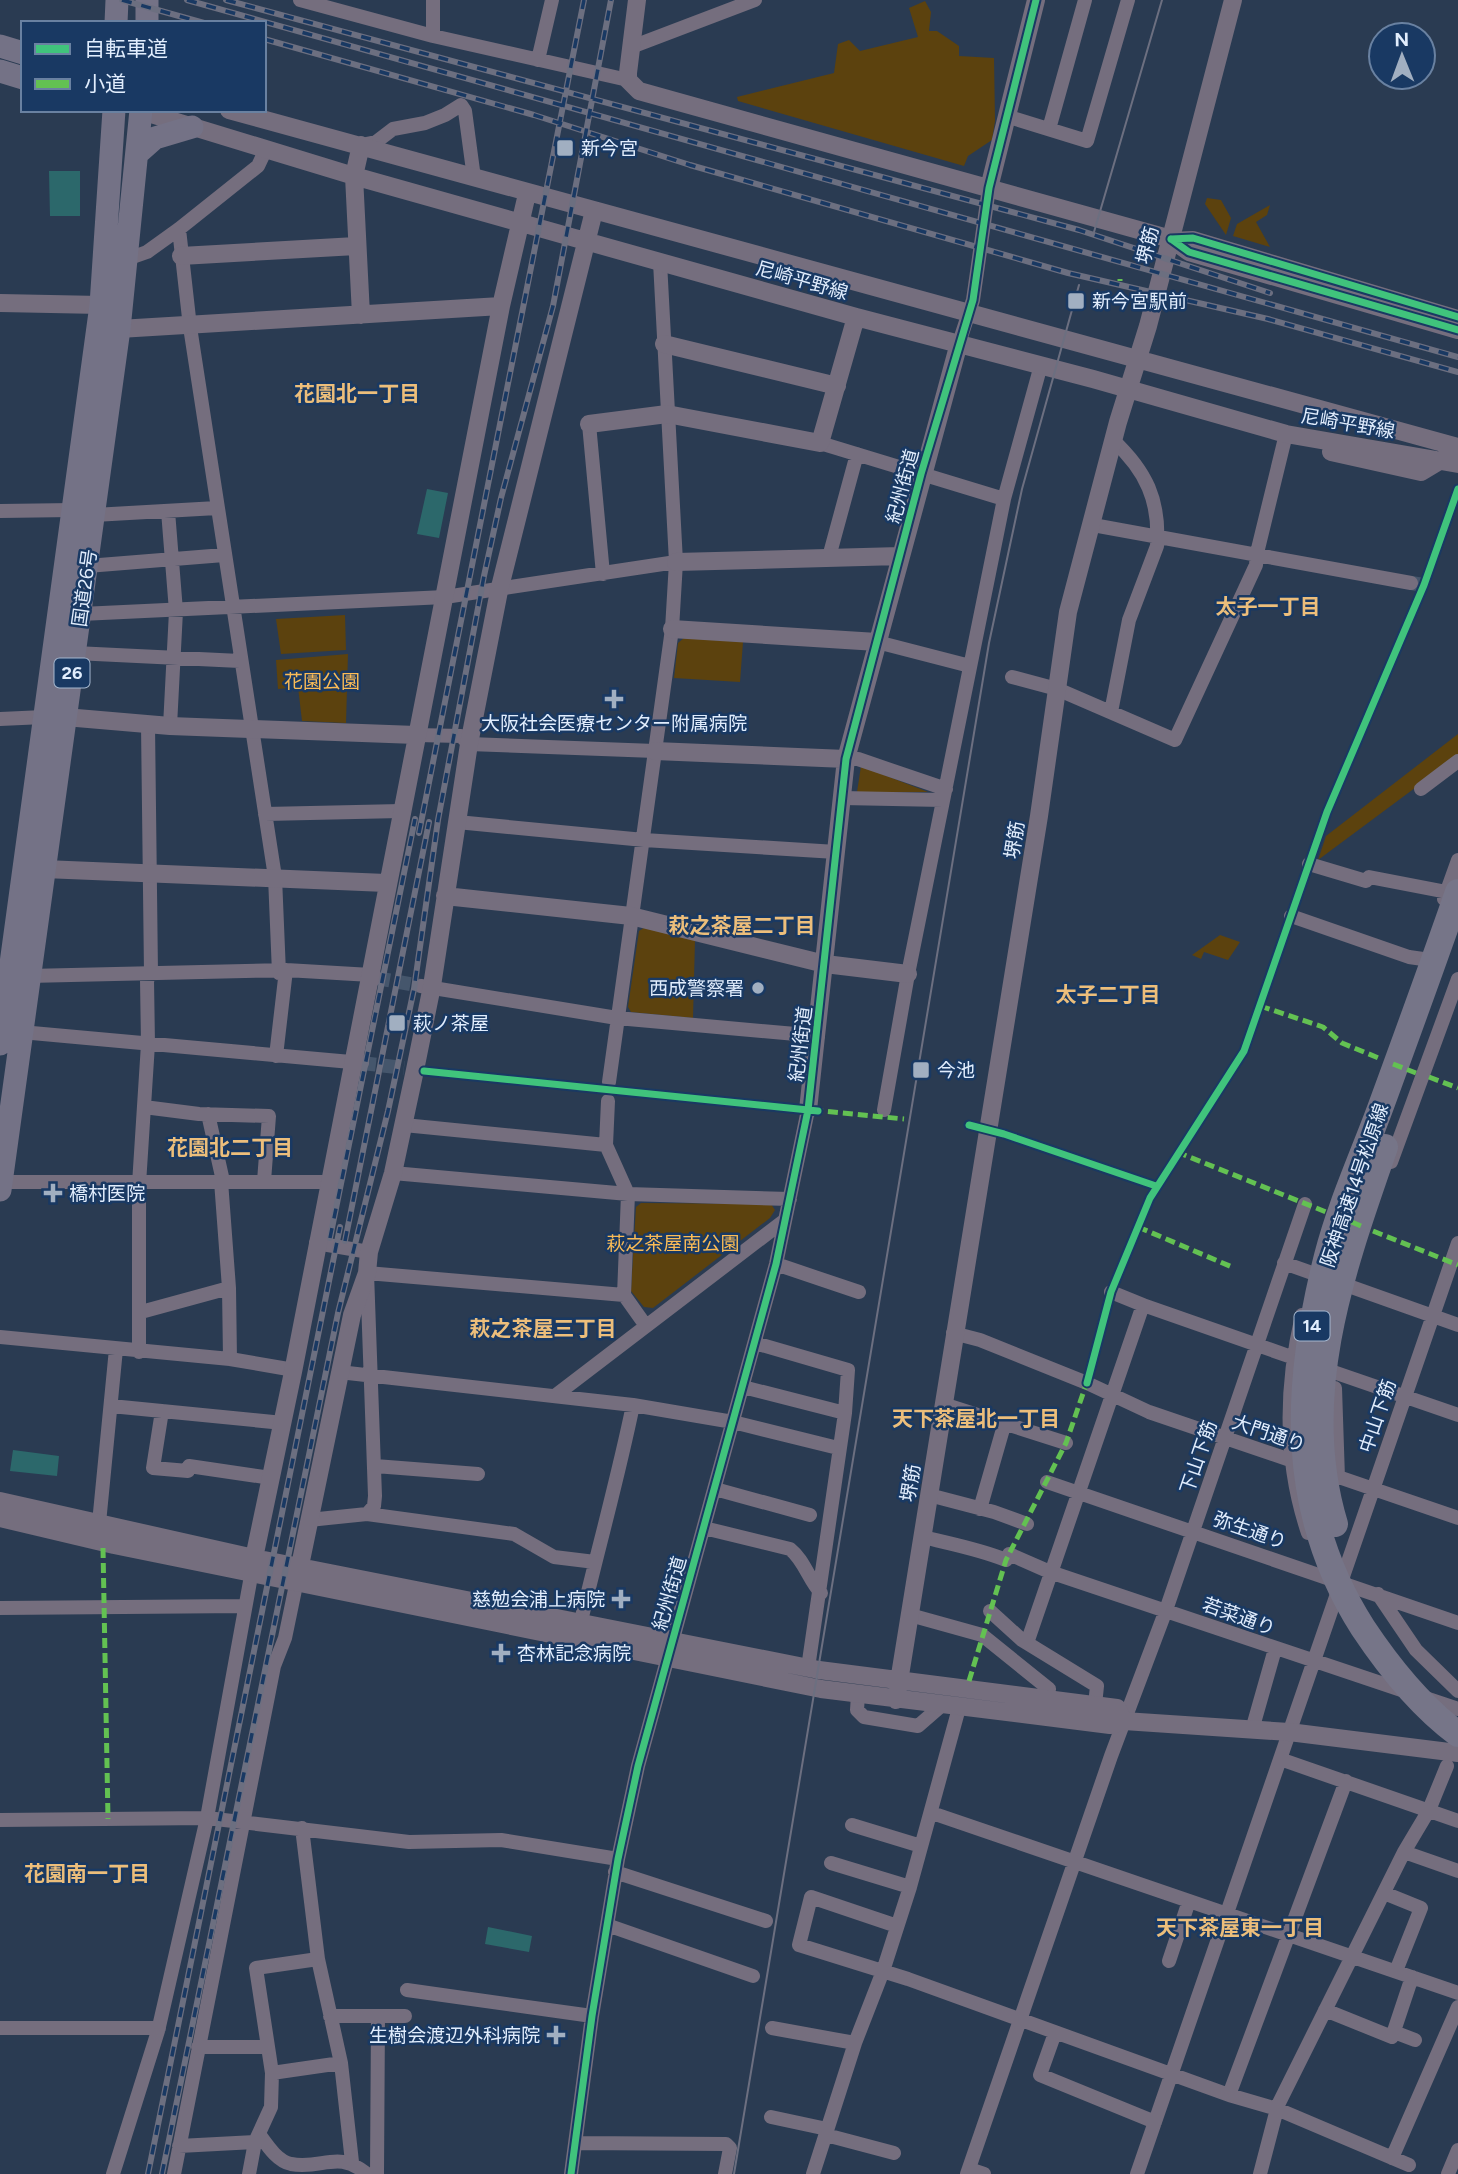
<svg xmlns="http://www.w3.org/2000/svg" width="1458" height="2174" viewBox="0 0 1458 2174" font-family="Figtree,'Noto Sans JP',sans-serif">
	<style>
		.green { fill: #5c420e }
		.water { fill: #2c686b }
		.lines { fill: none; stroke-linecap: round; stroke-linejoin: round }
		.minor-tunnel { stroke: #45566c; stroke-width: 14; stroke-dasharray: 14 7; stroke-linecap: butt }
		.minor { stroke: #756e7e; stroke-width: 14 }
		.tertiary { stroke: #756e7e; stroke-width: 18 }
		.trunk { stroke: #747286; stroke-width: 23 }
		.motorway { stroke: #767588; stroke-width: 26 }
		.tram { stroke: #6c6f80; stroke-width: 2 }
		.rail-casing { stroke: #6c6f80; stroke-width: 6 }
		.rail { stroke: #193963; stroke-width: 3.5; stroke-dasharray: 10; stroke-linecap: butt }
		.quiet { stroke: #63c152; stroke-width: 5; stroke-dasharray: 10 5; stroke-linecap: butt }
		.cycleway-casing { stroke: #193963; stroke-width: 11 }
		.cycleway { stroke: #40c37c; stroke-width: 7 }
		.poi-dot { fill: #a1afc1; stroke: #193963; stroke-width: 2.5 }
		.labels { text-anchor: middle; stroke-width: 5; stroke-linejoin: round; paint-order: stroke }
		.shield { fill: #193963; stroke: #a5b7cf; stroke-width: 2 }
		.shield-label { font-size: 18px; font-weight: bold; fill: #e1edfd }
		.poi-label { font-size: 19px; fill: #e1edfd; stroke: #193963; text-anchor: start }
		.street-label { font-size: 19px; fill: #e1edfd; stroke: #193963 }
		.park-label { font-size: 19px; fill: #fbbc56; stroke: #193963 }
		.neighbourhood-label { font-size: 21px; font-weight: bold; fill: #ecbe7b; stroke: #193963 }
	</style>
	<rect width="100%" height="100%" fill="#2a3b52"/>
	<path class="green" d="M925,1L931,12L929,31H937L959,46V56L994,58L995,121L992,140L968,156L964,166L738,101L737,97L834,73L838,44L849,40L860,51L918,37L909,8Z
		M1207,198L1221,200L1231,218L1226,235L1205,204Z
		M1270,205L1267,215L1256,222L1270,247L1233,236L1237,224Z
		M345,615L346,650L281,654L276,619Z
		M684,638L743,642L740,682L674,678L678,643Z
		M348,654L346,723L302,721L298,687L278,689L276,660Z
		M1458,734V756L1318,860L1326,836Z
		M861,766L928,792H857Z
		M645,927L695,940L693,1018L631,1012L628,1007L639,931Z
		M1220,935L1240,942L1228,960L1204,952L1201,959L1192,955Z
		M641,1203L771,1204L775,1210L770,1218L653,1308L644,1307L631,1291L636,1207Z"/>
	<path class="water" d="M49,171H80V216H50Z
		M427,489L448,493L439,538L417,534Z
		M13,1450L59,1456L57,1476L10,1471Z
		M488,1927L532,1936L529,1952L485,1944Z"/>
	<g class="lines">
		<path class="minor-tunnel" d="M1411,583L1424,585
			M376,978L421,986
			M362,1063L404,1068"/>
		<path class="minor" d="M300,0L433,36L628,80
			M433,0V36
			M634,46L755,0
			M538,60L552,0
			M1006,116L1087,141L1128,0
			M1049,129L1085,0
			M361,145L376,142L393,129L425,123L445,115L461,105L465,111L474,178
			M179,229L190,327L275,877L279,973
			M1171,239L1193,238L1458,317
			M127,259L147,252L179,229L258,166L266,149
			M959,343L973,300L989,188
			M589,424L603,574
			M820,443L1004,499
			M0,511L73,510
			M168,511L176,611L170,726
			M94,515L217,508
			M1093,525L1411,583
			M829,557L857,454
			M87,566L224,555
			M81,614L445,597L676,562
			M877,642L970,666
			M75,653L240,661
			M1012,677L1057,689L1175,740L1256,565L1257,553L1286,434
			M1111,712L1129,620L1157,546C1160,500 1146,471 1113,440
			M0,719L44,717
			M416,735L461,736L469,744L655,751
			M846,759H858L946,789
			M1421,789L1458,761
			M842,798L943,800
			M265,814L401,811
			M457,822L644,840L836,852
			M1309,864L1366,881L1369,877L1452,893
			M1444,899L1458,860
			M1291,916L1409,957L1423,959
			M28,976L286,970L371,975L376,978
			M421,986L617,1018L818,1036
			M21,1032L362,1063
			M276,1056L286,970
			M609,1082L672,629L676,562L660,262
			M608,1101L606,1145L628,1194L624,1295L646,1326
			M144,1107L199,1114L269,1116L264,1181
			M884,1110L908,974L1004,499L1041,365
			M208,1114L223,1181
			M404,1125L606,1145
			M1391,1162L1458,979
			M393,1173L628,1194L790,1199
			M221,1181L229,1288L230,1359
			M0,1182H329
			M316,1243L369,1252
			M1284,1263L1458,1325
			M776,1264L859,1292
			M1111,1292L1143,1305
			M141,1312L229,1288
			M1302,1315C1285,1388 1284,1462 1308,1533
			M953,1333L980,1340L1087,1383L1149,1412L1299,1463
			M0,1337L230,1359L294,1370
			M755,1343L848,1370L845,1413L808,1668
			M139,1352V1184L148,1044L147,980L151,973L148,725
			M1319,1367L1458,1415
			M339,1372L633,1405L733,1422L838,1448
			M743,1387L845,1413
			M1335,1388L1338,1478
			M556,1395L785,1220
			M943,1404L1066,1443
			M111,1406L283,1423
			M162,1411L153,1468L188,1471L189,1466L271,1478
			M375,1466L478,1474
			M1321,1471L1458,1518
			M1047,1482L1458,1623
			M715,1489L810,1515
			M929,1495L994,1512L1027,1524
			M980,1509L1005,1422
			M367,1514L374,1506L375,1496L367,1273L624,1295
			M309,1520L367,1514L514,1534L554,1557L595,1562
			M99,1523L116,1349
			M704,1528L790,1549C804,1560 809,1580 821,1593
			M923,1537C951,1544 979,1549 1006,1560
			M1009,1554L1050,1572L1458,1709
			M1378,1594L1416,1650L1458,1691
			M0,1608L245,1606
			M990,1611L1022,1640L1097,1686L1095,1705
			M910,1615L982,1635L1049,1689L1047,1699
			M581,1621C598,1549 618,1478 633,1405
			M1027,1643L1143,1305L1300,1360
			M858,1695L857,1710L864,1717L918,1726L941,1706
			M1252,1730L1275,1649
			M1280,1759L1458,1821
			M932,1813L1458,1993
			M0,1820L207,1818L409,1842L501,1840L618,1859
			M852,1825L921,1846
			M302,1828L318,1959L341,2063L352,2162
			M1404,1852L1458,1871
			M831,1863L910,1887
			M615,1872L766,1921
			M1384,1893L1421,1908L1396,1971
			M607,1925L753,1976
			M897,1926L811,1897L799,1945L908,1979L1229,2095L1277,2109L1409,2165
			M1169,1961L1189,1901
			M407,1990L592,2016
			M1325,2010L1392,2037L1412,1977
			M330,2016H405
			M0,2028H159
			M772,2028L855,2043
			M1394,2032L1415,2040
			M1055,2033L1040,2075L1155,2122
			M198,2047H267
			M272,2073L341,2063
			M1229,2095L1346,1781
			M771,2117L827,2129
			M259,2134C267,2145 277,2161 291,2164C323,2170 337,2149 367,2174
			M826,2135L894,2153
			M575,2143L726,2144L730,2148L725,2174
			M179,2146L255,2142
			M1392,2158L1458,2007
			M969,2169L984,2174
			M113,2174L158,2031L207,1818L253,1565
			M174,2174L274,1666L285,1638L297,1580
			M249,2174L255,2142L271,2107L272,2073L256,1968L318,1959
			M377,2174L378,2016
			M571,2174L592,2016L618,1859L638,1766L776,1264L808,1110
			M813,2174L855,2043L883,1971L910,1887L959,1708
			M967,2174L1111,1756L1166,1610L1305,1204
			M1137,2174L1458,1243
			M1260,2174L1278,2105L1404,1852L1429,1810L1447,1766
			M1448,2174L1458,2150"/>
		<path class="tertiary" d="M637,0L628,73V80L639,91L1171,239L1189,252L1458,330
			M229,110L1458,447
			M141,111L354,176L856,317L1093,379L1286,434L1458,464
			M989,188L1036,0
			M181,256L356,246
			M0,303L101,305
			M361,315L354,176L361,145
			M119,329L501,306
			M664,344L837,386
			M589,424L667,414L820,443L856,317
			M1331,452L1421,472L1441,460
			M676,562L900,556
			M672,629L877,642
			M65,717L170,726L416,735
			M655,751L846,759
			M44,869L386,883
			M445,896L631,916L825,964L908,974
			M808,1110L846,759L959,343
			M0,1501L254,1558L819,1670L1117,1708L1124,1721
			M0,1518L114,1545L821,1689L1110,1725L1124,1721L1289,1732L1458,1753
			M254,1558L293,1372L501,306L527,194
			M297,1580L352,1315L367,1273L369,1252L393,1173L415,1070L432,986L469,744L499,591L594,211
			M896,1700L1039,816L1068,612L1118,422L1148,326L1233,0"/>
		<path class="trunk" d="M116,23L117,0
			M147,23V0
			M0,46L23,53
			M0,71L23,78
			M137,154L155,138L192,127
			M0,1044L101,305L114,110
			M0,1190L119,329L141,110"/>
		<path class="motorway" d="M1458,892C1433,964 1407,1035 1381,1106C1363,1155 1340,1205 1327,1256C1294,1386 1288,1511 1363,1628C1389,1667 1420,1706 1458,1734
			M1335,1524C1296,1395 1343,1268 1385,1147"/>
		<path class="tram" d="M1094,232L1162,0
			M734,2174L989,643L1022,489L1079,285"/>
		<g class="rail-casing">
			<path id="rail" d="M122,0L204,23
				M187,0L1458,357
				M226,0L1079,230L1270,293
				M264,39L534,115L690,165L1068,273L1268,319L1458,372
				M419,833L584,0
				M330,1238L415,819
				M345,1241L429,822
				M148,2174L340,1227
				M162,2174L338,1313L388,1111L414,989L438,820L484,576L501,498L553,306L611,0"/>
		</g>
		<use href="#rail" class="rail"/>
		<path class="quiet" d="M1120,281V279
			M1260,1006L1323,1027L1342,1043L1381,1059
			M1393,1064L1416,1073
			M1429,1077L1458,1088
			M813,1110L904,1119
			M1177,1152L1326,1212
			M1338,1216L1361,1226
			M1138,1227L1232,1267
			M1373,1231L1458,1265
			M103,1548L108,1819
			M969,1681L1006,1560L1066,1443L1088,1379"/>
		<g class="cycleway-casing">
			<path id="cycleway" d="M1171,239L1189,252L1458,330
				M1171,239L1193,238L1458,317
				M424,1071L818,1111
				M969,1125L1004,1134L1156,1186
				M1087,1383L1111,1292L1150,1198L1244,1051L1327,812L1424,585L1458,489
				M571,2174L592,2016L618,1859L638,1766L776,1264L808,1110L846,759L921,474L973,300L989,188L1036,0"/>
		</g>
		<use href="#cycleway" class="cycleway"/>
	</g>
	<g class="poi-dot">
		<rect x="556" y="139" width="18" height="18" rx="3.5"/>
		<rect x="1067" y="292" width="18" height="18" rx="3.5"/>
		<path d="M610.5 688.5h7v7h7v7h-7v7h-7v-7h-7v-7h7z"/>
		<circle cx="758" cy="988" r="7"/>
		<rect x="388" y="1014" width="18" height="18" rx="3.5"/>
		<rect x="912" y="1061" width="18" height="18" rx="3.5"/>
		<path d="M49.5 1182.5h7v7h7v7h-7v7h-7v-7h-7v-7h7z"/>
		<path d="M617.5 1588.5h7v7h7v7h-7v7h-7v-7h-7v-7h7z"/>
		<path d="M497.5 1642.5h7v7h7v7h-7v7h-7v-7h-7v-7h7z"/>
		<path d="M552.5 2024.5h7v7h7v7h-7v7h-7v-7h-7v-7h7z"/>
	</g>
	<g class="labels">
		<g class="shield">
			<rect x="54.5" y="658.5" width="35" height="29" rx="5"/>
			<rect x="1294.5" y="1311.5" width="35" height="29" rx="5"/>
		</g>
		<g class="shield-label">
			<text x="72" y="679">26</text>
			<text x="1312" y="1332">14</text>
		</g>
		<g class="poi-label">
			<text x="581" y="155">新今宮</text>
			<text x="1092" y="308">新今宮駅前</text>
			<text x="614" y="730" text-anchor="middle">大阪社会医療センター附属病院</text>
			<text x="744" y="995" text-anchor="end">西成警察署</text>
			<text x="413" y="1030">萩ノ茶屋</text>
			<text x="937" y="1077">今池</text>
			<text x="69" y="1200">橋村医院</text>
			<text x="605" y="1606" text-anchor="end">慈勉会浦上病院</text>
			<text x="517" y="1660">杏林記念病院</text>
			<text x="540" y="2042" text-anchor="end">生樹会渡辺外科病院</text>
		</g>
		<g class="street-label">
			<text transform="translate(1147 245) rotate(-76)" y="7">堺筋</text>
			<text transform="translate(802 280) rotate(16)" y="7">尼崎平野線</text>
			<text transform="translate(1348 423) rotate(10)" y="7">尼崎平野線</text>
			<text transform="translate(902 486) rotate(-75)" y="7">紀州街道</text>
			<text transform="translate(84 588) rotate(-82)" y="7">国道26号</text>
			<text transform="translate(1014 840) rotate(-81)" y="7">堺筋</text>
			<text transform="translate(800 1044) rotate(-83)" y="7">紀州街道</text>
			<text transform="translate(1354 1185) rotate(-71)" y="7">阪神高速14号松原線</text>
			<text transform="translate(1377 1416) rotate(-71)" y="7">中山下筋</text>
			<text transform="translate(1269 1433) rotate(19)" y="7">大門通り</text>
			<text transform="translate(1198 1457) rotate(-71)" y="7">下山下筋</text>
			<text transform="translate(910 1483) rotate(-81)" y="7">堺筋</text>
			<text transform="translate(1250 1530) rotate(19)" y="7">弥生通り</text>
			<text transform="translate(669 1593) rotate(-74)" y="7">紀州街道</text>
			<text transform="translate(1239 1616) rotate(20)" y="7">若菜通り</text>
		</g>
		<g class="park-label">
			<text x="322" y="688">花園公園</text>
			<text x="673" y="1250">萩之茶屋南公園</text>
		</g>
		<g class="neighbourhood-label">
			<text x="357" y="401">花園北一丁目</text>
			<text x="1268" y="614">太子一丁目</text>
			<text x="742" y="933">萩之茶屋二丁目</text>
			<text x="1108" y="1002">太子二丁目</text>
			<text x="230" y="1155">花園北二丁目</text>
			<text x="543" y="1336">萩之茶屋三丁目</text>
			<text x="976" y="1426">天下茶屋北一丁目</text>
			<text x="87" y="1881">花園南一丁目</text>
			<text x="1240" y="1935">天下茶屋東一丁目</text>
		</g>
	</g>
	<rect x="21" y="21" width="245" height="91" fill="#193963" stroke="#6981a1" stroke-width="2"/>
	<rect x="35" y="44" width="35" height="10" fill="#40c37c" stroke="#6981a1" stroke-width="2"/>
	<text x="84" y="56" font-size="21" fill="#e1edfd">自転車道</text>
	<rect x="35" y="79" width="35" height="10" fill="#63c152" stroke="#6981a1" stroke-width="2"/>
	<text x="84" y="91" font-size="21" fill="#e1edfd">小道</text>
	<g transform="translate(1402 56) rotate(359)"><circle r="33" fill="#193963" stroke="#6981a1" stroke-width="2"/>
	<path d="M0-5L12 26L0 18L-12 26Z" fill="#a1afc1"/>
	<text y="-10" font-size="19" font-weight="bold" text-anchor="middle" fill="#e1edfd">N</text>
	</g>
</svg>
